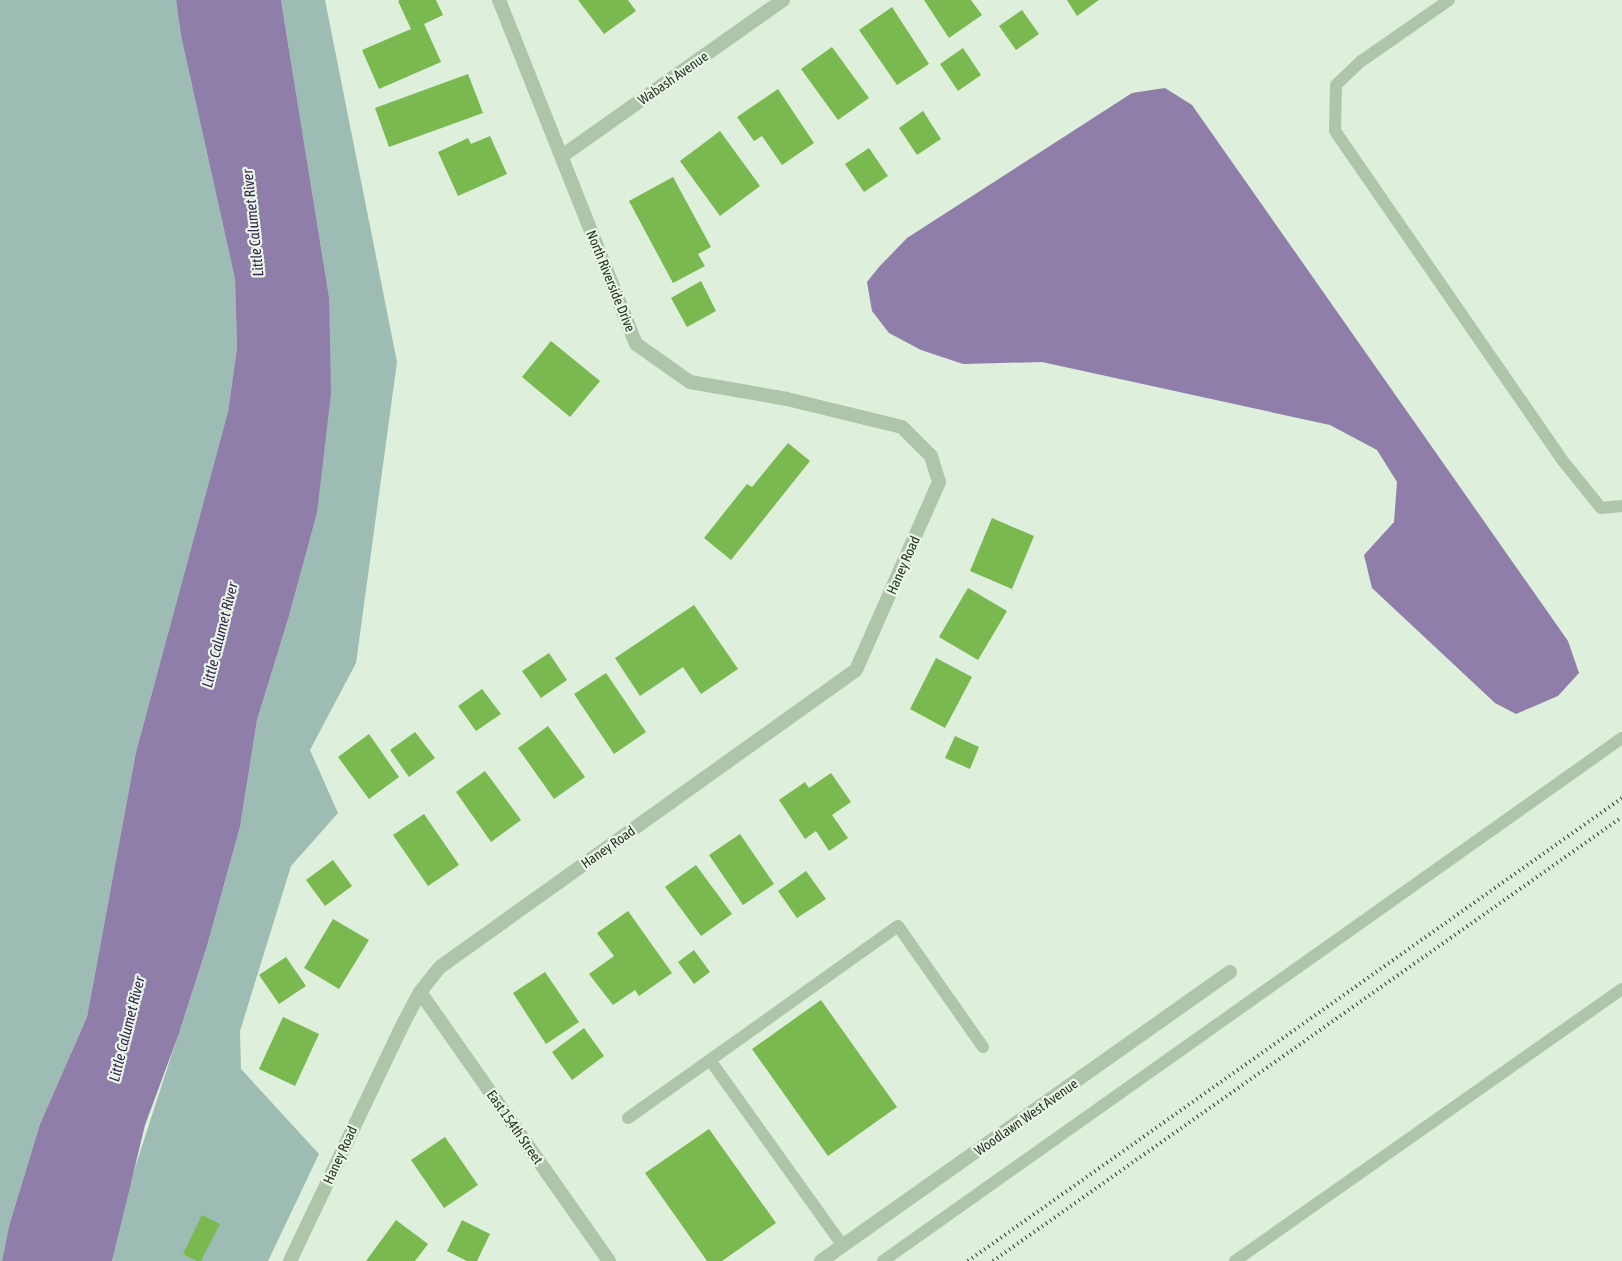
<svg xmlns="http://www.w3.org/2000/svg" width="1622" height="1261" viewBox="0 0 1622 1261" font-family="'Asap Condensed',sans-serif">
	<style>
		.green { fill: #9dbcb3 }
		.water { fill: #8f7ea9 }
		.building { fill: #7ab850 }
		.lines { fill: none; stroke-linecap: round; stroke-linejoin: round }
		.service { stroke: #aec5a9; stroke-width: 12 }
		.minor { stroke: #aec5a9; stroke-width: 14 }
		.rail { stroke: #2c3328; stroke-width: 4; stroke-dasharray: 1 4; stroke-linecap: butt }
		.labels { text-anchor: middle; stroke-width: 4.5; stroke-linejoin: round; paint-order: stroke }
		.street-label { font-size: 14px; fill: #2c3328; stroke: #e9f7e7 }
		.water-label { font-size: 15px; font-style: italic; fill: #352250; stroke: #e9f7e7 }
	</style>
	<rect width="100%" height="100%" fill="#deefdc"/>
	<path class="green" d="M0,0H176L181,36L235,279L237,348L228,413L136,752L87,1017L40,1124L9,1226L2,1261H0Z
		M281,0H325L397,362L356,663L310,750L338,813L291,866L240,1031L241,1069L319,1154L268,1261H112L129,1186L207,946L240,827L257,720L289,616L317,513L329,297Z"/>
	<path class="water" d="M176,0H281L329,297L331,393L317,513L289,616L257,720L240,827L207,946L178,1036L145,1125L112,1261H2L9,1226L40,1124L87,1017L136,752L228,412L237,348L235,279L181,36Z
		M1165,88L1192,105L1568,641L1579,673L1558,696L1516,714L1495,703L1372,588L1364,555L1394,522L1397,482L1377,450L1330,425L1042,362L963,364L921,350L889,333L872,311L867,282L879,267L907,238L1132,93Z"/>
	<path class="building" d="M400,0H436L443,15L424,24L441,62L379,89L362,50L411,29L398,1Z
		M578,0H628L636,11L604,34Z
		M924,0H971L982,15L949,38Z
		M1067,0H1099L1077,16Z
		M892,7L929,64L897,85L859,30Z
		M1022,10L1039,34L1016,50L999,26Z
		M832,47L869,98L838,120L801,69Z
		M963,48L981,75L958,91L940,64Z
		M468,74L483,113L389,147L375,108Z
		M778,89L814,143L782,165L762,136L754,141L737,117Z
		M923,111L941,139L917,155L899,128Z
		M720,131L760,186L720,216L680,161Z
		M490,136L507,174L458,196L438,152L468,138L471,144Z
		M869,148L888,176L864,192L845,164Z
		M673,177L711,247L698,254L705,266L673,283L629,201Z
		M701,281L716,311L687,327L671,298Z
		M551,341L600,381L570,417L522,377Z
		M788,443L810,461L731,560L704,538L747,484L752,487Z
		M992,518L1034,536L1012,589L970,571Z
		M968,588L1007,611L978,660L939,637Z
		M694,605L738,669L701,694L683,667L640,696L615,658Z
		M549,653L567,680L541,698L522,671Z
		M936,658L972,677L945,728L910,709Z
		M606,673L646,732L614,754L574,694Z
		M482,689L501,714L476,731L458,706Z
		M548,726L585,777L554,799L518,748Z
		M415,732L435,758L409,777L390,750Z
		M369,734L399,777L369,799L338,757Z
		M955,736L979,747L970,769L945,758Z
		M485,771L521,820L491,842L456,792Z
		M831,773L851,802L832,815L848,838L829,851L816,831L805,839L779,800L805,782L809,788Z
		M424,814L459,865L428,886L393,835Z
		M740,834L774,884L743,905L709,855Z
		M333,860L352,886L325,906L306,880Z
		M696,865L732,914L701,936L665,887Z
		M806,871L826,899L797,918L778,891Z
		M628,911L672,973L639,996L635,990L613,1005L589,974L614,956L597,933Z
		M333,919L369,940L339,989L304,968Z
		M694,950L710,972L694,984L678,962Z
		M286,957L306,986L279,1004L259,975Z
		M545,972L579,1022L546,1044L513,993Z
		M821,1000L897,1107L828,1156L752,1049Z
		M283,1017L319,1034L295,1086L259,1069Z
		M584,1028L604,1056L572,1080L552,1052Z
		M709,1129L776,1223L722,1261H707L645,1173Z
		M445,1137L478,1185L444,1208L411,1160Z
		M202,1215L220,1224L201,1261H197L183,1254Z
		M396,1220L428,1244L415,1261H366Z
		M462,1220L490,1234L477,1261H467L447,1251Z"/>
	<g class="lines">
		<path class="service" d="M1449,0L1360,62L1336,85L1335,131L1563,461L1601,508L1622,506
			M710,1060L898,926L983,1047
			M628,1118L710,1060L843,1246
			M883,1261L1622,738
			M1235,1261L1622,989"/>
		<path class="minor" d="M562,156L783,0
			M420,992L609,1261
			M290,1261L403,1024L420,992L440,967L856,670L939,482L931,456L902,427L787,399L690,382L636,344L499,0
			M821,1261L1230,972"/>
		<path class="rail" d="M968,1261L1622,798
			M993,1261L1622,817"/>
	</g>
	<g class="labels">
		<g class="street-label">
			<text transform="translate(673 78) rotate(-35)" y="5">Wabash Avenue</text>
			<text transform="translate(611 281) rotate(68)" y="5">North Riverside Drive</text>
			<text transform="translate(903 565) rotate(-66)" y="5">Haney Road</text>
			<text transform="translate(608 847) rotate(-35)" y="5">Haney Road</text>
			<text transform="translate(1026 1117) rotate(-35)" y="5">Woodlawn West Avenue</text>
			<text transform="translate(515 1127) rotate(55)" y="5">East 154th Street</text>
			<text transform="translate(340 1155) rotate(-65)" y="5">Haney Road</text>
		</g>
		<g class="water-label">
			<text transform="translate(253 223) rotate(-96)" y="5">Little Calumet River</text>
			<text transform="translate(220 635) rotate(-76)" y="5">Little Calumet River</text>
			<text transform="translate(127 1029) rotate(-76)" y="5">Little Calumet River</text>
		</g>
	</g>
</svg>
